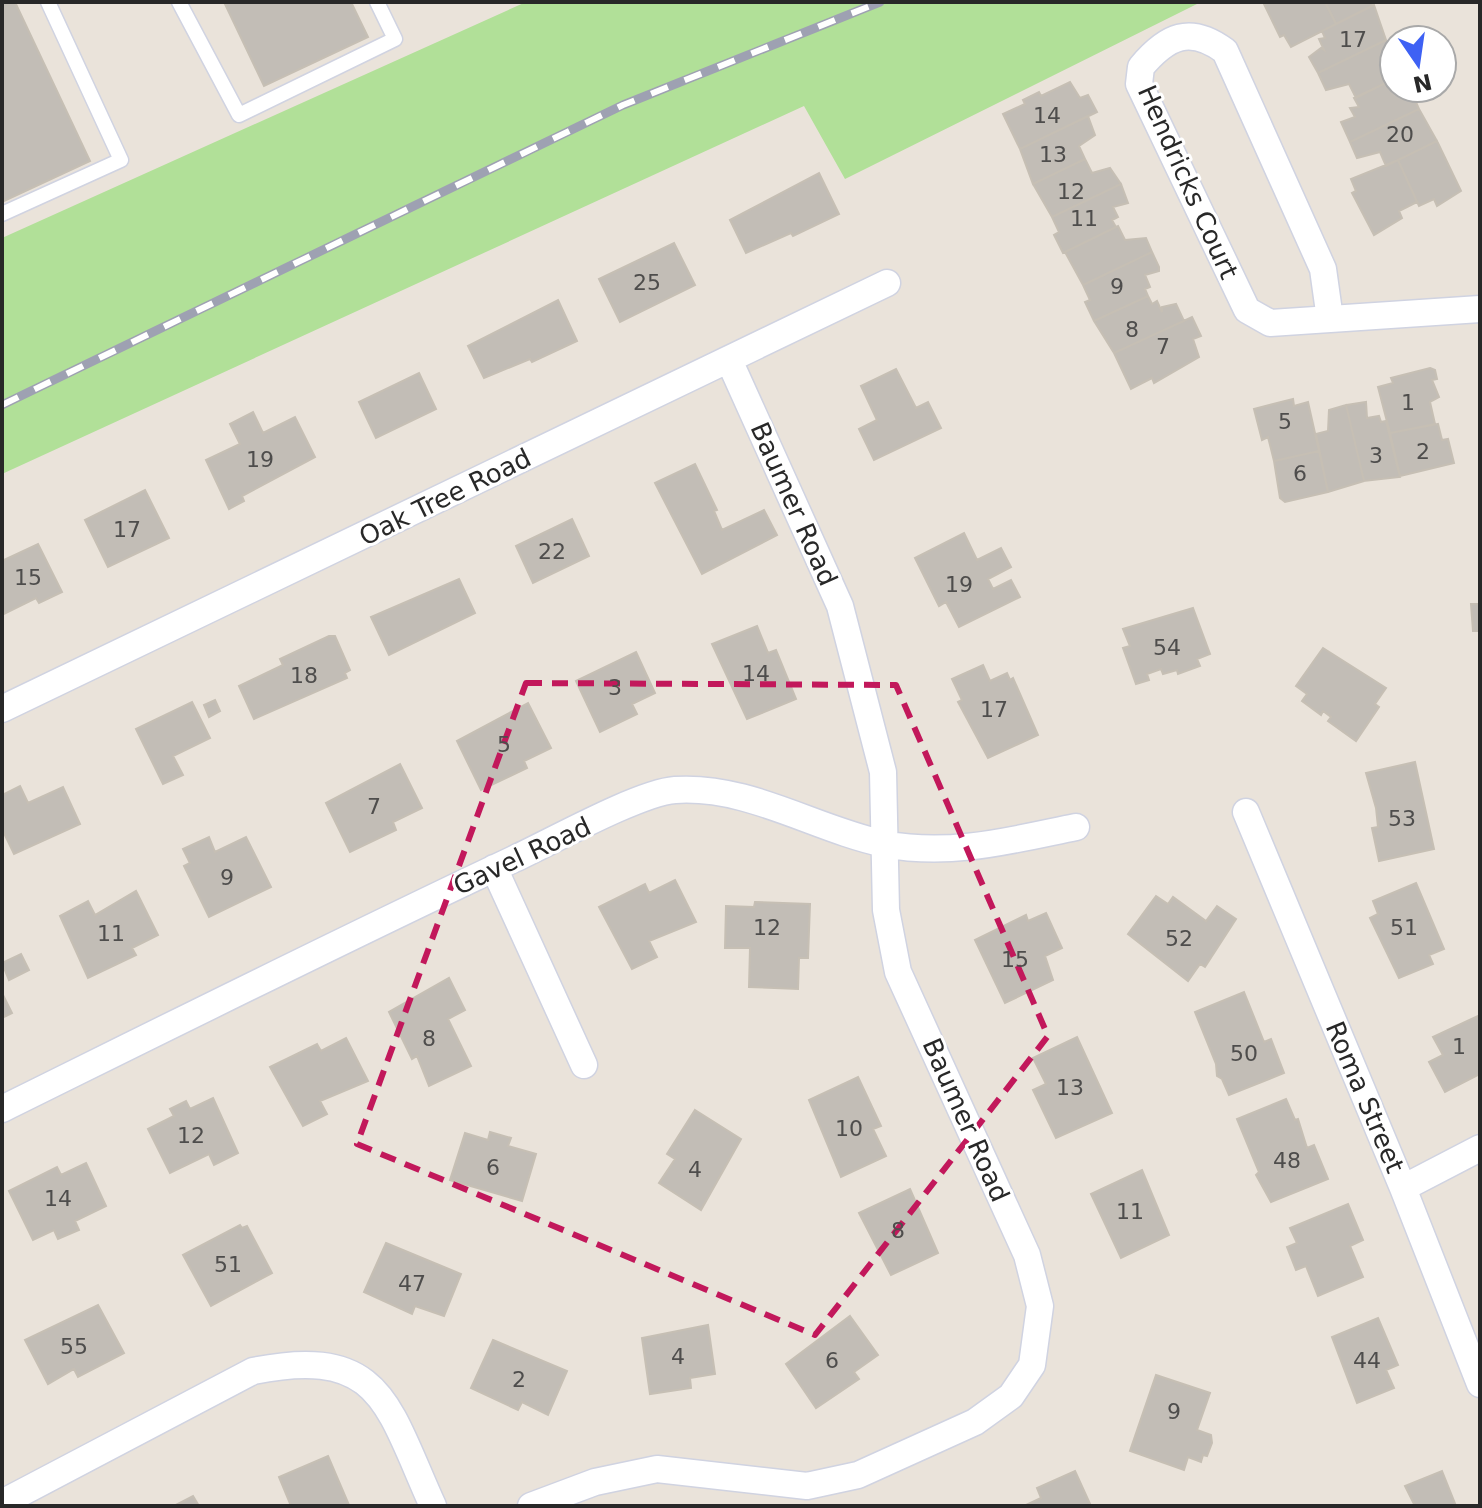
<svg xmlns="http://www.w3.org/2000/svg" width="1482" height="1508" viewBox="0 0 1482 1508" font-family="'DejaVu Sans',sans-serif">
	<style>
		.green { fill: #b1e098 }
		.building { fill: #c2bdb6; stroke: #c6bfb4; stroke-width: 2 }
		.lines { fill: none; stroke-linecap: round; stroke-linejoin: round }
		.lane-casing { stroke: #d0d3e1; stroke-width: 17 }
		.street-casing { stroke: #d0d3e1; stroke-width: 29 }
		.lane { stroke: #fff; stroke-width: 14 }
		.street { stroke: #fff; stroke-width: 26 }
		.rail-casing { stroke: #9ea1b2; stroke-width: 9 }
		.rail { stroke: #fff; stroke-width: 6; stroke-dasharray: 18; stroke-linecap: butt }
		.marked { fill: none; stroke: #c2185b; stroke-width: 6; stroke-dasharray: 16 10; stroke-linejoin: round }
		.labels { text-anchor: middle; stroke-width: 6; stroke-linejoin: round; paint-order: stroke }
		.number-label { font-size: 22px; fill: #4e4d4c }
		.street-label { font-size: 26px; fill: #282828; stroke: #fff }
	</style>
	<rect width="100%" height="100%" fill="#eae3da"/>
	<path class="green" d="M526,2H1201L845,179L804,106L2,474V238Z"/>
	<path class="building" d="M2,2H15L90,161L2,202Z
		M224,2H351L368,37L264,86Z
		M1263,2H1325L1336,24L1291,47L1284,35L1280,37Z
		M1325,2H1371L1372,6L1336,24Z
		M1374,5L1386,40L1318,73L1309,57L1321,48L1324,50L1319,39L1325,38L1322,31Z
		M1386,40L1394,56V79L1356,98L1349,84L1326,90L1318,73Z
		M1394,79V88H1414L1412,93L1419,109L1350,142L1341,122L1355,117L1350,108L1359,107L1354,98Z
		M1070,82L1080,98L1088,95L1097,112L1020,149L1003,114L1025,104L1023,100L1039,92L1041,96Z
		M1419,109L1437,141L1386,166L1380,152L1357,158L1350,142Z
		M1088,116L1095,135L1079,146L1085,159L1033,184L1020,149Z
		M1437,141L1461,191L1437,206L1434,199L1419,206L1398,160Z
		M1085,159L1092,173L1110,168L1121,184L1052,217L1033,184Z
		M1398,160L1417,202L1399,211L1402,218L1374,235L1352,193L1356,191L1351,179Z
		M819,173L839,214L793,236L791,233L746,253L730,220Z
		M1121,184L1128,203L1113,207L1118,217L1112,220L1116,227L1063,253L1054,235L1059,232L1052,217Z
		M1118,226L1125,240L1146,238L1152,252L1083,285L1065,252Z
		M674,243L695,285L620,322L599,279Z
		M1152,252L1159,267V271L1145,275L1150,287L1145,289L1148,296L1094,321L1085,302L1090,300L1083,285Z
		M1148,296L1152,304L1157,301L1162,312V307L1176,304L1184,321L1114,353L1094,321Z
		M558,300L577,341L532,362L530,359L484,378L468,346Z
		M1192,317L1201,336L1193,339L1199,357L1154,383L1152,378L1131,389L1114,353Z
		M1430,368L1435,370L1437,379L1432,380L1439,397L1430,402L1435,424L1390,433L1378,387L1393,383L1391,378Z
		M896,369L916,408L928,402L941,428L874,460L859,429L877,420L861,386Z
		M419,373L436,409L376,438L359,402Z
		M1293,399L1294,406L1308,402L1319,451L1274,461L1268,437L1262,440L1254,409Z
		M1366,402L1367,418L1379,416L1381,422L1386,421L1400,477L1364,481L1346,405Z
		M1346,405L1364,481L1328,492L1316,434L1328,431L1329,410Z
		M253,412L263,433L295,417L315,457L242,496L244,501L229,509L206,460L240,444L230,424Z
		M1438,424L1442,440L1448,439L1454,463L1400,476L1390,433Z
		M1319,451L1328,492L1285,502L1280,498L1274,461Z
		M695,464L717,510L714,511L722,530L764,510L777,535L702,574L655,483Z
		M145,490L169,538L108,567L85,520Z
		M572,519L589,556L533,583L516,546Z
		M964,533L977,560L1001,548L1011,567L988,579L993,589L1011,580L1020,597L959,627L946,602L939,606L915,558Z
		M38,544L62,592L39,603L36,598L2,615V561Z
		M459,579L475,613L389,655L371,617Z
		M1471,604H1480V631H1473Z
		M1193,608L1210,654L1197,659L1200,666L1178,674L1177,670L1163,674L1161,669L1147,674L1149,680L1136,684L1123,648L1130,646L1123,629Z
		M757,626L768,653L776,650L796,699L747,719L712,644Z
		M329,636H335L350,670L345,673L347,678L254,719L239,686L283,665L280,659Z
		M1323,648L1386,688L1375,704L1379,707L1356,741L1328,721L1331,717L1323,711L1321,715L1302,701L1307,694L1296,686Z
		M636,652L655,693L632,704L637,714L600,732L576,681Z
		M983,665L990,681L1007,673L1010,680L1013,678L1038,735L988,758L958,702L962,700L952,679Z
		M215,700L220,711L209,717L204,705Z
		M192,702L210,738L173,756L183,775L163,784L136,729Z
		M528,703L551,748L524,761L527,768L481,790L457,741Z
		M1415,762L1434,849L1379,861L1372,828L1378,827L1376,808L1366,773Z
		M400,764L422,808L393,822L396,830L350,852L326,803Z
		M20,786L28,803L63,787L80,824L14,854L2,829V795Z
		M209,837L215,852L246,837L271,887L209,917L184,866L190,863L183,849Z
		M675,880L696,922L649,941L657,957L632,969L599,907L645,884L649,893Z
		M1416,883L1444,949L1429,955L1433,964L1399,978L1370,918L1378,914L1373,901Z
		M136,891L158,935L132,948L136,955L88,978L60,916L88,901L95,915Z
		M1156,896L1168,904L1173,897L1206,921L1217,906L1236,919L1205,967L1200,964L1188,981L1128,934Z
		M755,902L810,904L808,958H799L798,989L749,987L750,948H725L726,906L754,907Z
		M1046,913L1062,948L1045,956L1053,980L1005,1003L975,940L1026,915L1028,921Z
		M21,954L29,970L9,980L2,963Z
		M449,978L465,1010L448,1019L471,1066L429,1086L417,1056L412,1059L389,1012Z
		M1244,992L1264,1042L1271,1039L1284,1073L1229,1095L1222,1079L1217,1076L1216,1064L1195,1012Z
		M2,993L12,1013L2,1018Z
		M1480,1015V1074L1445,1092L1429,1062L1443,1055L1433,1037Z
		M1077,1037L1112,1113L1056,1138L1033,1090L1046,1084L1033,1058Z
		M346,1038L368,1081L320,1101L327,1114L303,1126L270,1067L317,1044L321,1051Z
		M858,1077L881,1126L873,1129L886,1156L841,1177L809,1100Z
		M213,1098L238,1153L214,1165L209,1154L170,1173L148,1129L174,1116L170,1109L186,1101L190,1109Z
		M1286,1099L1295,1120L1298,1119L1307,1148L1314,1145L1328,1179L1271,1202L1256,1175L1259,1172L1237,1119Z
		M695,1110L741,1139L701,1210L659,1183L675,1159L667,1154Z
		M490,1132L511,1138L508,1146L536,1154L522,1201L450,1180L465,1133L488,1140Z
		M86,1163L106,1206L75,1221L79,1230L58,1239L54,1230L33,1240L9,1191L57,1167L61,1175Z
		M1142,1170L1169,1235L1121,1258L1091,1194Z
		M910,1189L938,1253L891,1275L859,1213Z
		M1348,1204L1363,1240L1350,1246L1363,1277L1318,1296L1306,1266L1296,1270L1287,1247L1297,1243L1290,1228Z
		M240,1225L242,1228L247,1226L272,1273L211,1306L183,1255Z
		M386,1243L461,1274L444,1316L415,1306L412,1314L364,1292Z
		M98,1305L124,1353L78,1377L74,1369L48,1384L25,1340Z
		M850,1316L878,1355L854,1372L859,1379L816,1408L786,1364Z
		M1378,1318L1398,1365L1386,1370L1394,1388L1357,1403L1332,1337Z
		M708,1325L715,1374L690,1378L691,1388L650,1394L642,1338Z
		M493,1340L567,1371L548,1415L522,1402L518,1410L471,1388Z
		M1156,1375L1210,1393L1197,1430L1211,1435L1212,1443L1207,1456L1203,1455L1201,1462L1188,1457L1184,1470L1130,1451Z
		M328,1456L349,1505L291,1506L279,1477Z
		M1075,1471L1091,1506H1024L1041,1498L1037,1488Z
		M1442,1471L1456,1506H1415L1405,1486Z
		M193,1496L199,1506H174Z"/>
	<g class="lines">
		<g class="lane-casing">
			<path id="lane" d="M179,2L239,115L395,39L377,2
				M2,214L121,160L48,2"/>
		</g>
		<g class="street-casing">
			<path id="street" d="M1330,319L1323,269L1225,51C1190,25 1167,36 1141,67L1139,84L1247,310L1270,323L1480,309
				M2,709L887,283
				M1246,812L1403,1188L1480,1384
				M494,868L584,1065
				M2,1109C172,1025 342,940 514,859C551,842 638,793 675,790C749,785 814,829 885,844C950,857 1012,840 1076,827
				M1403,1188L1480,1148
				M2,1503L253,1371C382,1345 387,1405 433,1506
				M531,1506L595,1482L657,1469L807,1486L858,1475L975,1422L1011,1396L1032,1365L1040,1306L1027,1255L898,972L886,910L883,772L840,606L729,360"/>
		</g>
		<use href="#lane" class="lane"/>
		<use href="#street" class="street"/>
		<g class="rail-casing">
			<path id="rail" d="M2,405L623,105L880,2"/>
		</g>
		<use href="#rail" class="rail"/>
	</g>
	<path class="marked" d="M526,683L896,685L1048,1036L815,1335L357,1144Z"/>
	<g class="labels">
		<g class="number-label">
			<text x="1353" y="47">17</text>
			<text x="1047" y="123">14</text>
			<text x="1400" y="142">20</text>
			<text x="1053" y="162">13</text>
			<text x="1071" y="199">12</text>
			<text x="1084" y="226">11</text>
			<text x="647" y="290">25</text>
			<text x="1117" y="294">9</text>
			<text x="1132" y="337">8</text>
			<text x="1163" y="354">7</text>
			<text x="1408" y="410">1</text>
			<text x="1285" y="429">5</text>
			<text x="1423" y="459">2</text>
			<text x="1376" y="463">3</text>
			<text x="260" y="467">19</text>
			<text x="1300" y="481">6</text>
			<text x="127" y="537">17</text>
			<text x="552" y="559">22</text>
			<text x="28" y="585">15</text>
			<text x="959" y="592">19</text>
			<text x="1167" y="655">54</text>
			<text x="756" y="681">14</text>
			<text x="304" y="683">18</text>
			<text x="615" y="695">3</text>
			<text x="994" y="717">17</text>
			<text x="504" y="752">5</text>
			<text x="374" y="814">7</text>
			<text x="1402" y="826">53</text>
			<text x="227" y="885">9</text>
			<text x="767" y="935">12</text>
			<text x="1404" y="935">51</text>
			<text x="111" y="941">11</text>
			<text x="1179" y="946">52</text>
			<text x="1015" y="967">15</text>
			<text x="429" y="1046">8</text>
			<text x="1459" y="1054">1</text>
			<text x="1244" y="1061">50</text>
			<text x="1070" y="1095">13</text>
			<text x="849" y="1136">10</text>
			<text x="191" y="1143">12</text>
			<text x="1287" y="1168">48</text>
			<text x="493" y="1175">6</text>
			<text x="695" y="1177">4</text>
			<text x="58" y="1206">14</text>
			<text x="1130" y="1219">11</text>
			<text x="898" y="1238">8</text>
			<text x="228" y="1272">51</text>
			<text x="412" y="1291">47</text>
			<text x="74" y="1354">55</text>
			<text x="678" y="1364">4</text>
			<text x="832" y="1368">6</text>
			<text x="1367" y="1368">44</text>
			<text x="519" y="1387">2</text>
			<text x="1174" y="1419">9</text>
		</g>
		<g class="street-label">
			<text transform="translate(1188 182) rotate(66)" y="9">Hendricks Court</text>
			<text transform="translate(445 497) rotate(-26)" y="9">Oak Tree Road</text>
			<text transform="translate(794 504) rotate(66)" y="9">Baumer Road</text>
			<text transform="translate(522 856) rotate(-25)" y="9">Gavel Road</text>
			<text transform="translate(1365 1097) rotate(67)" y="9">Roma Street</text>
			<text transform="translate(966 1120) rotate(66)" y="9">Baumer Road</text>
		</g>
	</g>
	<rect width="1482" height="1508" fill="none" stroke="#282828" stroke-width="8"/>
	<g transform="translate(1418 64) rotate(167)"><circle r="38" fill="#ffffff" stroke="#a9a9a9" stroke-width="2"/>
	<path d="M0-6L14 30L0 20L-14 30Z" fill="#3e61f4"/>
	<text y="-12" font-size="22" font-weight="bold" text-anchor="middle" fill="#282828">N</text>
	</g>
</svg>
